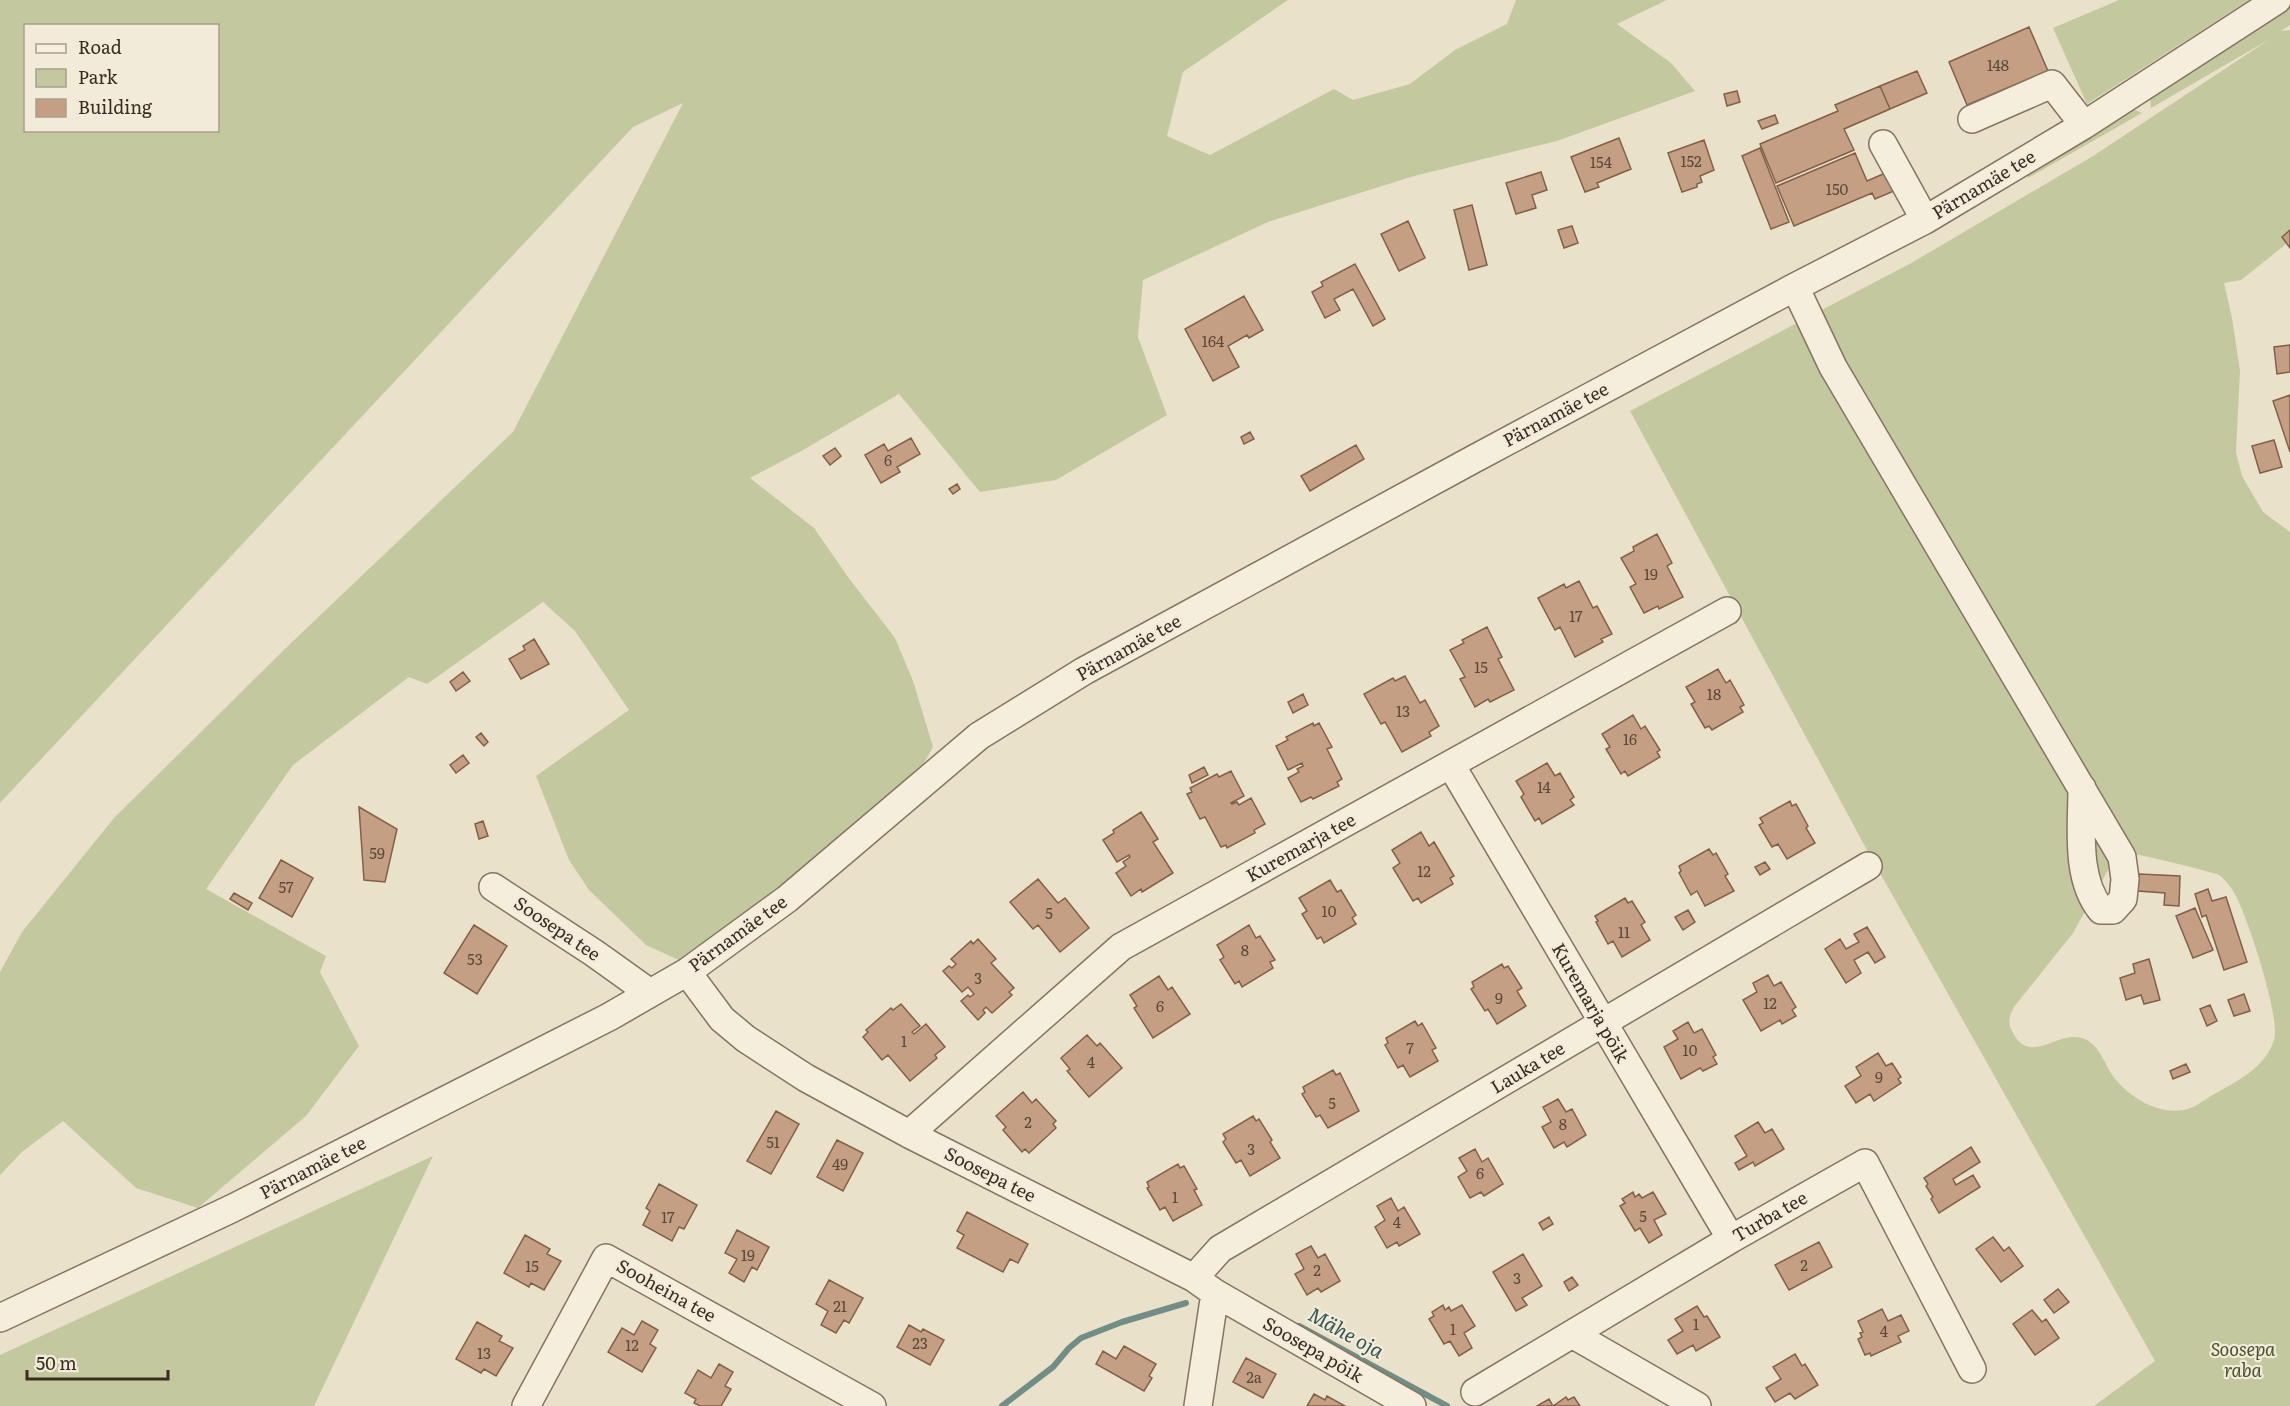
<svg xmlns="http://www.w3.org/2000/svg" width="2290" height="1406" viewBox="0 0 2290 1406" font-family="Literata,serif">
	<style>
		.green { fill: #c3c89f; fill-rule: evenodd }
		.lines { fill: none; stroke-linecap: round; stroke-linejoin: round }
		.stream { stroke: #718d86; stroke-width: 6 }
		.building { fill: #c59f84; stroke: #826048; stroke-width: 1.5 }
		.minor-casing { stroke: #857460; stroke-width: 30 }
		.minor { stroke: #f6eedd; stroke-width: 27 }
		.labels { text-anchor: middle; stroke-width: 4.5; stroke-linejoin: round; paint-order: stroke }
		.number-label { font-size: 15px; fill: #5b4a3a }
		.street-label { font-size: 18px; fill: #382d22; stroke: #f3ebd9 }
		.park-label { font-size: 18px; font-style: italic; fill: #48522b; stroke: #f3ebd9 }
		.water-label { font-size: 20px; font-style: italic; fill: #335654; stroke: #f3ebd9 }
	</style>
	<rect width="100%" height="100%" fill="#eae1ca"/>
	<path class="green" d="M0,0H1288L1183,72L1167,136L1210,155L1334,89L1353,100L1410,84L1455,50L1507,24L1516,0H1667L1617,24L1671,63L1695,91L1557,141L1414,176L1268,222L1143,280L1138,337L1167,415L1056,480L980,492L899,394L803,450L750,478L814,528L848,577L895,638L913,681L933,747L920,770L854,823L778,889L683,962L646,945L589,890L569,860L536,776L629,710L575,631L543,602L427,684L409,677L293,765L206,889L326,956L320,972L359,1046L306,1116L198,1208L136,1188L63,1121L23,1151L0,1175V972L22,932L114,818L291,643L513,432L683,103L633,127L0,803ZM26,26H218V130H26Z
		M2119,0H2249L2087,104L2053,28Z
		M2290,7V25L2281,31L2290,30V241L2241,280L2224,283L2232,318L2240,371L2236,452L2242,476L2263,512L2290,532V1406H2094L2155,1361L1867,850L1630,411L1913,262L2093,156L2270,39L2151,108L2150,99L2153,94ZM2135,854C2158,859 2180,864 2202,870C2207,872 2215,873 2219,875C2225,879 2233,890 2236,896C2248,919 2281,1018 2274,1040C2265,1069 2235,1082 2211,1096C2203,1101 2193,1109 2183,1110C2158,1115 2127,1096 2113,1076C2102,1060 2097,1036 2073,1037C2051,1038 2028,1062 2013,1033C2007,1023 2009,1017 2014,1007L2073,933L2114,859Z
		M2133,109L2142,113L2028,178L2027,175L2059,156L2062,152Z
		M433,1156L314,1406H0V1355Z"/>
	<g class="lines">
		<path class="stream" d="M1299,1326L1447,1406
			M1002,1406L1053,1367L1069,1348L1081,1338L1122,1322L1186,1303"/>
	</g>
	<path class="building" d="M2029,27L2048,71L1967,105L1949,62Z
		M1917,71L1927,93L1890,109L1880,86Z
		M1880,86L1890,109L1844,129L1854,150L1776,183L1760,144L1838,111L1835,105Z
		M1737,91L1740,102L1727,106L1724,94Z
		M1775,115L1778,123L1762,129L1758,121Z
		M1619,138L1631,169L1597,183L1599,187L1585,192L1571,157Z
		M1704,140L1714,170L1700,176L1702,182L1697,184V187L1682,192L1668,153Z
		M1760,148L1789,222L1771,229L1742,156Z
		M1855,153L1867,181L1890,171L1901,188L1875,199L1872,193L1794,226L1777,186Z
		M1541,172L1547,190L1532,195L1536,208L1516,214L1506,183Z
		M1472,205L1487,265L1469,270L1454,210Z
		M1408,221L1425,258L1399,271L1381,234Z
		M1572,226L1578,243L1564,248L1558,230Z
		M2290,230V248L2282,237Z
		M1355,264L1385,319L1373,326L1353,289L1334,299L1340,310L1325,318L1312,292L1323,286L1321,282Z
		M1244,296L1263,330L1249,338L1247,335L1228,346L1239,367L1213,381L1185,329Z
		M2290,345V372L2277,374L2274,347Z
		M2290,395V452L2273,401Z
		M1250,432L1254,439L1244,444L1241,437Z
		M911,438L920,454L897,467L900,472L881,483L865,455L884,444L888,451Z
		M2274,440L2282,467L2260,473L2252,446Z
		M1356,445L1364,459L1310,491L1301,476Z
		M835,448L841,456L830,465L823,456Z
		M957,484L960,489L953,494L949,489Z
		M1657,534L1672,563L1667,566L1683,597L1659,609L1658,606L1644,613L1630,587L1636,584L1621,558L1634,551L1633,547Z
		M1579,581L1593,608L1597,606L1612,634L1601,639L1603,642L1575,657L1560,627L1555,630L1538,598L1564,584L1566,588Z
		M1487,627L1502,657L1498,659L1514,690L1490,702L1488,699L1475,707L1460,679L1465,677L1450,650L1464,643L1462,640Z
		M534,639L549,664L521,679L509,659L525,650L523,646Z
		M1718,669L1726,683L1730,680L1744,705L1740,707L1743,712L1712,730L1709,726L1705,728L1691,704L1695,702L1686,687Z
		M463,672L470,681L456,691L450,682Z
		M1405,676L1420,703L1425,700L1439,726L1429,732L1431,736L1402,752L1385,722L1381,724L1364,694L1393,678L1395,681Z
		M1303,694L1308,705L1293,713L1288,702Z
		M1633,715L1641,729L1645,726L1660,750L1657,752L1660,757L1628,776L1625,771L1621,774L1606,749L1610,747L1602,734Z
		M1313,723L1314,726L1319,723L1332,747L1327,749L1342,779L1337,782L1339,786L1313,799L1311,797L1301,802L1288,778L1299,772L1297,769L1303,766L1302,763L1288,770L1276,746L1288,740L1286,737Z
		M481,733L488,742L484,746L476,737Z
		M463,755L469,763L456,773L450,765Z
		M1547,763L1555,776L1560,773L1574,797L1570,800L1574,805L1542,824L1539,818L1535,821L1521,797L1524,794L1516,781Z
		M1204,767L1208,775L1192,783L1189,775Z
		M1231,771L1244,796L1231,803L1232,804L1237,802L1239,805L1251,798L1265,824L1254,830L1255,833L1227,848L1226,845L1221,847L1205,817L1200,819L1187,794L1192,792L1190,788L1217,774L1219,777Z
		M1790,801L1792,806L1796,804L1808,826L1806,828L1815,843L1787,859L1778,844L1772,847L1759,825L1763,823L1760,818Z
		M359,807L397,829L385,882L364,880Z
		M1141,812L1158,839L1153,842L1173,873L1142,892L1141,889L1131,896L1116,873L1126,866L1123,862L1130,857L1129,855L1117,862L1103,840L1114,833L1113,830Z
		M483,821L488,836L479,839L475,824Z
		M1421,832L1429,846L1434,842L1454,876L1450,878L1453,884L1421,903L1418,898L1413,901L1393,868L1400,863L1392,850Z
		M1709,849L1713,855L1716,853L1728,874L1725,876L1734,891L1705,906L1697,891L1691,895L1679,873L1681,871L1679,866Z
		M281,860L313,878L292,917L259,898Z
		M1765,862L1770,869L1760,875L1755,867Z
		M2139,874L2180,876L2179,906L2164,905L2165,893L2138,891Z
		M1038,879L1058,903L1065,898L1089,928L1060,952L1038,925L1033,929L1010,902Z
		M1330,880L1337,892L1341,890L1356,915L1352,918L1356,924L1324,943L1321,937L1317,939L1302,914L1307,911L1299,898Z
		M2208,889L2212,901L2226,897L2247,962L2224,970L2206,915L2202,917L2195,894Z
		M234,893L252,903L248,910L230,899Z
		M1625,898L1628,903L1632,901L1645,922L1641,925L1650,940L1622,957L1613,941L1608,944L1596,922L1598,921L1595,916Z
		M2195,908L2213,950L2193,958L2176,916Z
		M1688,910L1695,922L1683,930L1675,917Z
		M474,925L507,946L477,994L444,973Z
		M1249,925L1256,938L1260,936L1275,960L1270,962L1273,968L1242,987L1239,981L1235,984L1220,960L1224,957L1217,945Z
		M1867,927L1885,957L1875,963L1868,952L1854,960L1861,973L1846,983L1825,949L1840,939L1846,949L1859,942L1854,934Z
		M978,939L996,959L991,963L1014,988L1009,992L1012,995L992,1013L986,1007L983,1010L985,1013L978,1020L961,1001L968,995L970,997L974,994L968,987L962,992L943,971L949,966L952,968L956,964L951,959L971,941L973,944Z
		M2149,959L2160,1000L2144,1004L2141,995L2126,1000L2120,978L2135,973L2133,964Z
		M1502,964L1504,968L1508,966L1522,988L1517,991L1526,1006L1497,1024L1488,1009L1485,1011L1471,989L1474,987L1472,982Z
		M1768,975L1774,986L1781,982L1796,1007L1792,1010L1796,1016L1782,1024L1780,1020L1761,1031L1743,1000L1757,992L1753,983Z
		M1159,976L1168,990L1172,987L1190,1014L1153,1038L1134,1008L1137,1006L1130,995Z
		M2244,994L2250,1011L2234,1016L2228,1000Z
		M901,1004L920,1026L912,1032L914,1034L926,1024L945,1047L935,1055L937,1058L910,1081L888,1055L882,1060L863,1037L868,1032L866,1030L891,1008L893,1010Z
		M2210,1005L2217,1021L2207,1026L2200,1009Z
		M1415,1021L1418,1026L1422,1023L1436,1048L1432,1050L1438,1061L1410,1077L1403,1065L1398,1068L1385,1045L1388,1043L1386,1038Z
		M1688,1022L1694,1033L1702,1029L1716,1055L1713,1057L1717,1064L1703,1071L1700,1068L1681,1079L1664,1047L1678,1039L1673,1031Z
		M1087,1035L1097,1046L1100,1043L1122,1068L1089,1097L1067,1071L1070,1069L1061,1058Z
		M1878,1053L1886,1066L1892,1063L1901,1077L1898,1079L1901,1083L1874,1101L1870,1094L1856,1103L1845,1086L1861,1076L1856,1067Z
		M2186,1064L2190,1072L2173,1079L2170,1071Z
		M1333,1070L1336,1075L1340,1073L1359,1111L1328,1128L1320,1115L1316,1117L1302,1094L1305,1092L1303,1087Z
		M1023,1092L1032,1103L1036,1099L1056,1121L1053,1124L1056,1128L1029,1153L1025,1149L1022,1152L1003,1130L1006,1127L996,1116Z
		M1558,1099L1566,1112L1572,1109L1586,1135L1567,1147L1564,1142L1554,1148L1542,1127L1551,1122L1543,1107Z
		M776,1111L799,1124L771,1174L747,1161Z
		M1253,1116L1256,1121L1259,1119L1272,1140L1270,1142L1280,1158L1250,1176L1241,1160L1236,1163L1223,1142L1226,1139L1223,1134Z
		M1758,1122L1765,1133L1772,1129L1784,1149L1755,1166L1753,1162L1739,1170L1735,1163L1747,1156L1735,1136Z
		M837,1140L863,1153L843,1191L817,1177Z
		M1971,1147L1980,1162L1953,1179L1956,1185L1973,1175L1980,1187L1939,1213L1931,1199L1933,1197L1926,1186L1928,1184L1924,1178Z
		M1475,1149L1482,1162L1488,1158L1503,1184L1484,1196L1481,1192L1470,1198L1458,1177L1467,1171L1459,1158Z
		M1178,1164L1180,1168L1184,1166L1197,1189L1194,1190L1202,1205L1173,1221L1165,1207L1160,1210L1147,1188L1149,1187L1147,1182Z
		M659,1184L697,1205L684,1229L679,1227L672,1241L643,1225L650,1211L646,1208Z
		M1633,1192L1635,1197L1639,1194L1642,1198L1653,1192L1666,1214L1654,1220L1662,1235L1649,1243L1640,1228L1635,1231L1620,1206L1625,1203L1622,1199Z
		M1391,1198L1398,1211L1404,1207L1420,1234L1399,1246L1397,1242L1387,1248L1375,1227L1385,1220L1377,1206Z
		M967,1212L1028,1244L1018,1263L1010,1259L1003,1272L957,1248L964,1235L957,1231Z
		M1549,1217L1553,1224L1543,1230L1539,1223Z
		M737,1230L769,1247L757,1270L752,1267L744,1282L729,1273L737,1259L725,1253Z
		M525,1235L550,1249L547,1254L561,1261L544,1290L531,1283L529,1287L504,1273Z
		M1993,1237L2004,1251L2009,1247L2023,1266L2001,1282L1976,1249Z
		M1819,1242L1832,1267L1789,1290L1775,1265Z
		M1311,1246L1318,1258L1325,1254L1340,1281L1321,1292L1318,1288L1307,1295L1295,1274L1304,1269L1296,1254Z
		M1523,1254L1542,1286L1522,1298L1527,1305L1516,1311L1493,1272Z
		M1572,1277L1578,1285L1569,1291L1564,1282Z
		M829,1280L863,1298L849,1323L844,1320L836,1333L821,1325L828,1311L816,1304Z
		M2058,1289L2069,1302L2054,1313L2044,1300Z
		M1443,1305L1445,1310L1449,1307L1451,1311L1462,1305L1475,1326L1464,1333L1472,1348L1459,1356L1450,1341L1444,1344L1429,1319L1434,1316L1432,1312Z
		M1697,1306L1704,1317L1707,1316L1720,1337L1696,1351L1693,1345L1677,1354L1668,1340L1683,1331L1675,1319Z
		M1882,1309L1888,1321L1901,1315L1909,1331L1898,1336L1901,1342L1871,1356L1870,1353L1865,1355L1858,1339L1862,1337L1860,1333L1863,1332L1858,1321Z
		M2032,1310L2042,1322L2046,1319L2059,1338L2035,1355L2013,1324Z
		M642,1321L658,1330L650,1344L656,1348L642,1372L608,1352L622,1328L634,1335Z
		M477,1322L502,1336L499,1341L513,1348L496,1376L484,1369L481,1373L456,1359Z
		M909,1325L921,1332L923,1329L944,1340L930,1365L897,1347Z
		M1124,1346L1156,1364L1149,1376L1152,1378L1144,1391L1096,1364L1103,1351L1116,1359Z
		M1795,1354L1802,1366L1805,1364L1818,1385L1795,1399L1790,1393L1775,1402L1766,1388L1781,1379L1773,1367Z
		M1246,1358L1276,1374L1263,1398L1233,1382Z
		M719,1364L733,1372L725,1386L731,1389L721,1406H700L694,1403L696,1399L685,1393L698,1370L711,1378Z
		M1314,1394L1325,1400L1327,1396L1345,1406H1307Z
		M1566,1397L1568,1400L1574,1397L1580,1406H1537L1549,1399L1553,1406Z"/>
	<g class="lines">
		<g class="minor-casing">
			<path id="minor" d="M1972,119L2052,84L2084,125
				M1883,144L1925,220
				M1795,287L1833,367L2122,857L2125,879L2123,899L2113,910H2101C2075,878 2082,827 2082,788
				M1451,765L1731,1239
				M493,887L594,953L650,993
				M687,972L722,1019L746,1039L806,1078L909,1134L1194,1278L1215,1293L1198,1406
				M909,1134L1121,947L1727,611
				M1194,1278L1220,1249L1868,866
				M1215,1293L1412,1406
				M0,1318L233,1208L609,1017L687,972L787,899L979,736L1084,671L1472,460L1795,287L1925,220L2084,125L2277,0
				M1572,1334L1697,1406
				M1475,1392L1731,1239L1865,1163L1972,1369
				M526,1406L606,1258L872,1406"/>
		</g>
		<use href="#minor" class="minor"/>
	</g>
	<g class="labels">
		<g class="number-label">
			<text x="1998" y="71">148</text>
			<text x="1691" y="167">152</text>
			<text x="1601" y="168">154</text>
			<text x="1837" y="195">150</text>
			<text x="1213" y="347">164</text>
			<text x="888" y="466">6</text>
			<text x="1651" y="580">19</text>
			<text x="1576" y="622">17</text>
			<text x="1481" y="673">15</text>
			<text x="1714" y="700">18</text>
			<text x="1403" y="717">13</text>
			<text x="1630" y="745">16</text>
			<text x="1544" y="793">14</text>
			<text x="377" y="859">59</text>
			<text x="1424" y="877">12</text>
			<text x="286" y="893">57</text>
			<text x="1329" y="917">10</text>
			<text x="1049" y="919">5</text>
			<text x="1624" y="938">11</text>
			<text x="1245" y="956">8</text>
			<text x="475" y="965">53</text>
			<text x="978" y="984">3</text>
			<text x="1499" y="1004">9</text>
			<text x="1770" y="1009">12</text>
			<text x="1160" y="1012">6</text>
			<text x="904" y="1047">1</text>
			<text x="1410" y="1054">7</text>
			<text x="1690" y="1056">10</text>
			<text x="1091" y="1068">4</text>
			<text x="1879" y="1083">9</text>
			<text x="1332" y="1109">5</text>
			<text x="1028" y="1128">2</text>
			<text x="1563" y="1130">8</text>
			<text x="773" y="1148">51</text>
			<text x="1251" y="1155">3</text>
			<text x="840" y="1170">49</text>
			<text x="1480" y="1179">6</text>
			<text x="1175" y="1203">1</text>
			<text x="1643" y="1222">5</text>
			<text x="668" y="1223">17</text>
			<text x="1397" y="1228">4</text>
			<text x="748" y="1261">19</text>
			<text x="1804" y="1271">2</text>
			<text x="532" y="1272">15</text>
			<text x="1317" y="1276">2</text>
			<text x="1517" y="1284">3</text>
			<text x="840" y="1312">21</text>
			<text x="1696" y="1330">1</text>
			<text x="1453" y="1335">1</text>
			<text x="1884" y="1337">4</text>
			<text x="920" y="1349">23</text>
			<text x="632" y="1351">12</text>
			<text x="484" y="1359">13</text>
			<text x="1254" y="1383">2a</text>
		</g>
		<g class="street-label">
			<text transform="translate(1984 185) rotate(-31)" y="6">Pärnamäe tee</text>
			<text transform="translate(1556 415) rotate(-28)" y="6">Pärnamäe tee</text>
			<text transform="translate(1129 648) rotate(-29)" y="6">Pärnamäe tee</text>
			<text transform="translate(1301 848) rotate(-29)" y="6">Kuremarja tee</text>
			<text transform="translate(557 929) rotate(34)" y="6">Soosepa tee</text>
			<text transform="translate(738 934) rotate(-36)" y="6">Pärnamäe tee</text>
			<text transform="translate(1590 1003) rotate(60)" y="6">Kuremarja põik</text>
			<text transform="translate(1528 1068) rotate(-31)" y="6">Lauka tee</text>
			<text transform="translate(313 1168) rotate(-27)" y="6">Pärnamäe tee</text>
			<text transform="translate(990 1175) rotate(27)" y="6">Soosepa tee</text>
			<text transform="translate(1770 1217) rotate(-30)" y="6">Turba tee</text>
			<text transform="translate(666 1291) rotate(29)" y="6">Sooheina tee</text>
			<text transform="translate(1313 1350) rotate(30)" y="6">Soosepa põik</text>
		</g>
		<g class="park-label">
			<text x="2243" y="1356">Soosepa<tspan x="2243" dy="21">raba</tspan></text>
		</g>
		<g class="water-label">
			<text transform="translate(1346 1333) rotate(29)" y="7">Mähe oja</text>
		</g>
	</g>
	<rect x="24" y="24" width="195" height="108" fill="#f3ebd9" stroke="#a89f90" stroke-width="1.5"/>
	<rect x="36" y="44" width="30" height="9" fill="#f6eedd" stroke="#a89f90" stroke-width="1.5"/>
	<text x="78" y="54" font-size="18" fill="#382d22">Road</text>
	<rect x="36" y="69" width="30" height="18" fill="#c3c89f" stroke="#a89f90" stroke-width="1.5"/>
	<text x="78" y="84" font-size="18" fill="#382d22">Park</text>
	<rect x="36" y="99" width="30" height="18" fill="#c59f84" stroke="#a89f90" stroke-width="1.5"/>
	<text x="78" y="114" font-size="18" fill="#382d22">Building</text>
	<path d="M27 1370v9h141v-9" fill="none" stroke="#382d22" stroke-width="3"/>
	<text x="36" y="1370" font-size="18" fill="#382d22" stroke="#f3ebd9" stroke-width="4.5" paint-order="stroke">50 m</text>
</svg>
